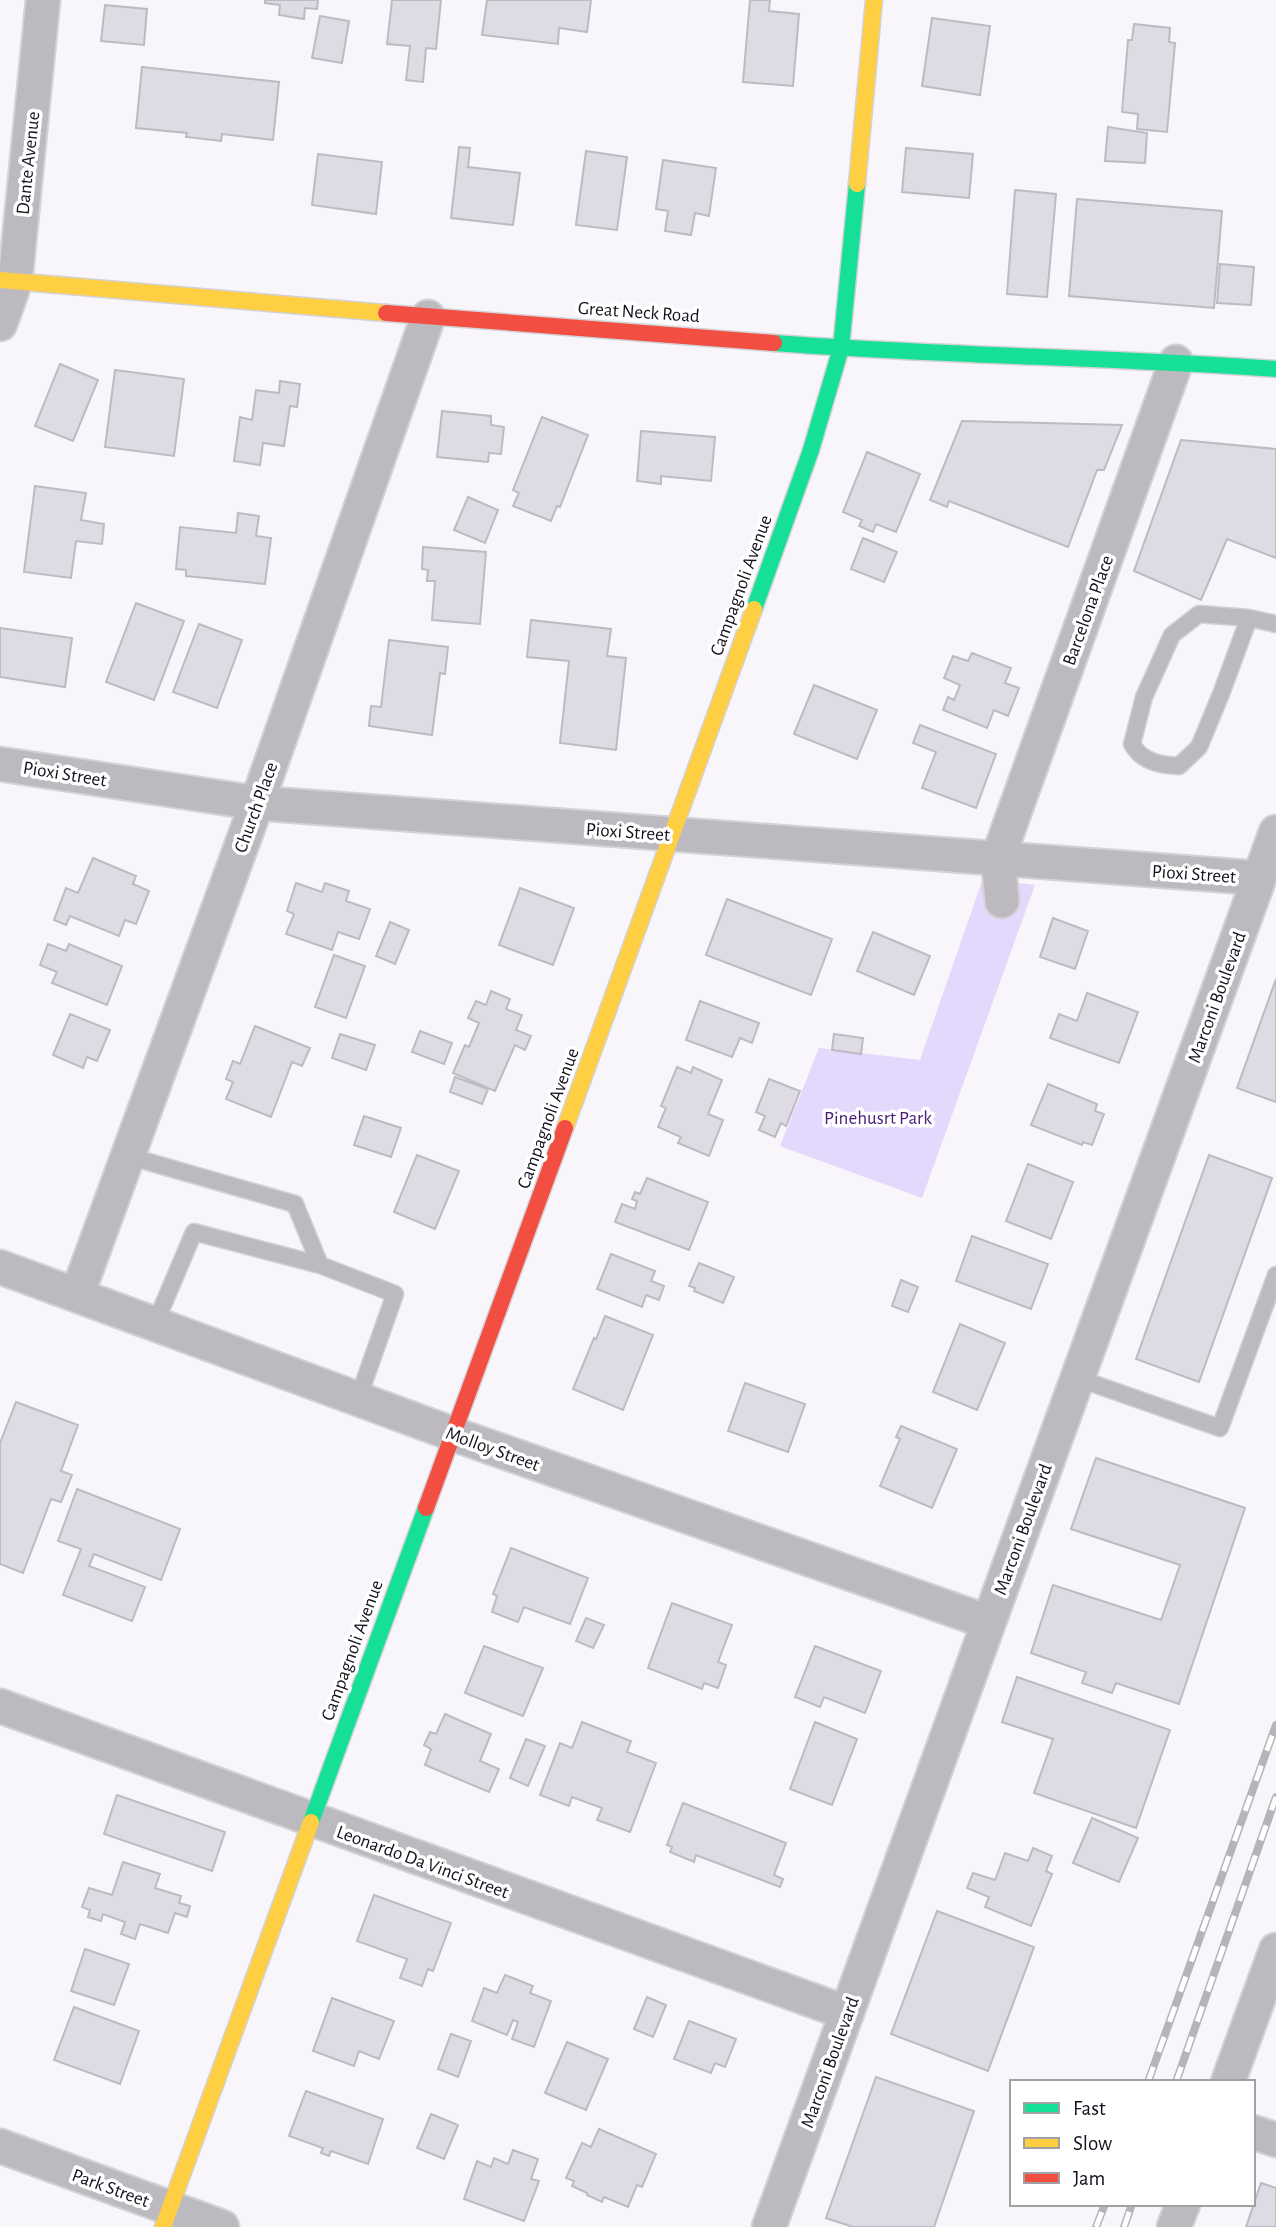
<svg xmlns="http://www.w3.org/2000/svg" width="1276" height="2227" viewBox="0 0 1276 2227" font-family="'Alegreya Sans',sans-serif">
	<style>
		.green { fill: #e4d8fc }
		.building { fill: #dedbe4; stroke: #bdbac2; stroke-width: 2 }
		.lines { fill: none; stroke-linecap: round; stroke-linejoin: round }
		.lane-casing { stroke: #d4d2d6; stroke-width: 19 }
		.street-casing { stroke: #d4d2d6; stroke-width: 37 }
		.fast-casing { stroke: #d4d2d6; stroke-width: 19 }
		.slow-casing { stroke: #d4d2d6; stroke-width: 19 }
		.jam-casing { stroke: #d4d2d6; stroke-width: 19 }
		.lane { stroke: #bcbabf; stroke-width: 16 }
		.street { stroke: #bcbabf; stroke-width: 33 }
		.fast { stroke: #16e098; stroke-width: 16 }
		.slow { stroke: #ffcf43; stroke-width: 16 }
		.jam { stroke: #f24e42; stroke-width: 16 }
		.rail-casing { stroke: #b5b4b8; stroke-width: 8 }
		.rail { stroke: #fff; stroke-width: 5; stroke-dasharray: 16; stroke-linecap: butt }
		.labels { text-anchor: middle; stroke-width: 7; stroke-linejoin: round; paint-order: stroke }
		.street-label { font-size: 19px; fill: #15111c; stroke: #fff }
		.park-label { font-size: 19px; fill: #461d77; stroke: #fff }
	</style>
	<rect width="100%" height="100%" fill="#f8f6fb"/>
	<path class="green" d="M983,878L1035,885L922,1198L780,1146L819,1048L920,1060Z"/>
	<path class="building" d="M265,0H318L317,9L305,8L304,19L279,15L280,5L265,3Z
		M392,0H441L436,49L426,48L423,82L406,80L410,46L387,44Z
		M487,0H591L587,32L559,28L558,44L482,35Z
		M750,0H770L769,11L799,14L793,86L743,82Z
		M105,5L147,9L144,45L101,41Z
		M320,16L349,21L342,63L312,58Z
		M932,18L990,26L980,95L922,86Z
		M1134,24L1170,28L1169,42L1175,43L1167,132L1137,129L1138,114L1122,112L1128,40H1132Z
		M142,67L279,82L273,140L222,134L221,141L186,137L187,133L136,128Z
		M1108,127L1147,133L1145,163L1105,161Z
		M459,147L470,148L468,167L520,173L513,225L451,218Z
		M906,148L973,154L969,198L902,192Z
		M586,151L627,157L617,230L576,225Z
		M318,154L382,162L376,214L312,205Z
		M663,160L716,168L709,216L695,213L691,235L665,231L668,211L656,209Z
		M1015,190L1056,194L1047,297L1007,294Z
		M1077,199L1222,211L1214,308L1069,296Z
		M1220,264L1254,267L1251,305L1217,303Z
		M60,364L98,380L73,441L35,426Z
		M115,370L184,379L174,456L105,447Z
		M280,381L300,384L297,407L290,406L284,446L263,443L260,465L234,461L240,417L252,420L256,390L279,393Z
		M442,411L491,416V425L504,427L501,454L489,453L488,462L437,457Z
		M542,417L588,435L560,507L557,506L551,521L513,506L519,493L513,490Z
		M962,421L1122,425L1104,470H1097L1068,547L949,501L947,507L930,500Z
		M641,431L715,437L711,481L661,476V484L637,481Z
		M1181,440L1276,449V558L1227,539L1201,600L1134,571Z
		M867,452L920,474L896,532L876,524L873,532L859,526L862,520L843,512Z
		M35,486L86,493L81,520L104,524L102,544L76,541L71,578L24,572Z
		M468,497L498,510L485,543L454,530Z
		M238,513L259,516L256,536L271,538L265,584L186,576V570L176,569L180,527L236,533Z
		M863,538L897,552L884,582L851,569Z
		M423,547L486,552L480,624L432,620L435,581H427L428,570L422,569Z
		M136,603L184,621L154,700L106,682Z
		M531,620L611,629L607,656L626,658L616,750L560,743L569,661L527,657Z
		M199,624L242,640L217,708L173,692Z
		M0,628L72,638L65,687L0,677Z
		M389,640L448,647L445,674L440,673L432,735L369,726L371,706L381,707Z
		M972,653L1011,668L1005,683L1019,688L1008,716L994,710L987,728L943,710L948,697L954,700L960,685L944,678L953,656L968,661Z
		M814,685L877,710L857,759L794,734Z
		M920,725L996,754L976,808L922,788L936,752L913,743Z
		M93,858L136,876L133,884L149,891L136,924L125,920L119,936L70,916L66,925L54,920L66,888L78,893Z
		M296,883L322,892L325,883L349,891L346,901L370,909L359,939L338,932L332,950L286,934L294,914L287,911Z
		M520,888L574,908L553,965L499,945Z
		M727,899L832,939L811,995L706,955Z
		M1053,918L1088,931L1075,969L1040,957Z
		M390,922L409,930L395,964L376,956Z
		M873,932L930,956L914,995L857,971Z
		M48,944L66,951L69,944L122,966L107,1005L52,983L57,972L40,965Z
		M334,955L365,966L346,1018L315,1007Z
		M1276,979V1102L1237,1088Z
		M491,991L510,999L506,1009L522,1015L516,1030L531,1036L525,1050L515,1045L495,1091L453,1073L465,1045L469,1047L479,1023L468,1018L476,1001L486,1005Z
		M1087,993L1138,1012L1119,1063L1050,1038L1059,1014L1077,1021Z
		M700,1001L759,1023L752,1043L740,1038L732,1057L686,1040Z
		M70,1014L110,1030L97,1061L87,1057L83,1068L53,1055Z
		M255,1026L310,1048L302,1066L292,1062L271,1117L226,1099L233,1082L226,1079L233,1061L240,1064Z
		M420,1031L452,1043L444,1064L412,1052Z
		M340,1034L375,1045L366,1070L332,1058Z
		M834,1034L863,1038L861,1054L832,1050Z
		M677,1067L691,1073L693,1067L722,1080L708,1114L723,1120L709,1156L678,1143L681,1137L658,1127L666,1108L661,1106Z
		M455,1077L488,1089L482,1104L450,1092Z
		M769,1079L800,1091L786,1126L781,1123L775,1137L759,1130L765,1116L756,1112Z
		M1048,1084L1097,1104L1095,1111L1104,1114L1092,1145L1083,1142L1082,1145L1031,1125Z
		M364,1116L401,1128L391,1157L354,1145Z
		M417,1155L459,1171L435,1229L394,1212Z
		M1209,1155L1272,1178L1199,1382L1136,1359Z
		M1028,1164L1073,1182L1051,1239L1006,1221Z
		M647,1178L708,1202L689,1250L615,1222L622,1204L635,1209L637,1201L632,1199L635,1192L640,1194Z
		M972,1236L1048,1264L1031,1309L956,1281Z
		M611,1254L655,1271L651,1281L664,1286L659,1300L646,1295L642,1307L597,1289Z
		M699,1263L734,1277L723,1303L694,1291L695,1288L689,1286Z
		M901,1280L918,1287L908,1312L892,1306Z
		M605,1316L653,1335L623,1410L573,1389L594,1338L596,1339Z
		M960,1324L1005,1343L977,1410L933,1392Z
		M745,1383L805,1404L788,1452L728,1431Z
		M16,1402L78,1425L61,1471L72,1475L61,1502L51,1499L23,1573L0,1564V1443Z
		M901,1426L957,1449L932,1508L880,1486L900,1439L896,1437Z
		M1096,1458L1245,1508L1179,1704L1116,1683L1112,1693L1082,1683L1086,1672L1031,1653L1053,1585L1161,1620L1180,1565L1071,1529Z
		M77,1489L180,1529L161,1580L94,1554L89,1566L145,1587L132,1621L63,1595L81,1549L58,1541Z
		M511,1548L588,1578L570,1624L524,1607L518,1622L492,1612L497,1596L493,1594Z
		M672,1603L732,1625L718,1662L726,1665L718,1688L704,1683L702,1689L648,1668Z
		M586,1618L604,1625L593,1648L576,1641Z
		M484,1646L543,1668L523,1716L465,1693Z
		M815,1646L881,1671L865,1713L824,1697L820,1707L795,1697Z
		M1017,1677L1170,1730L1136,1828L1034,1793L1053,1739L1002,1722Z
		M445,1714L491,1734L480,1761L499,1769L489,1792L425,1765L431,1749L424,1745L430,1732L436,1734Z
		M582,1722L631,1741L627,1752L656,1763L630,1832L597,1820L602,1808L572,1797L569,1806L540,1795L560,1743L572,1748Z
		M815,1722L857,1739L832,1805L790,1789Z
		M526,1739L545,1746L528,1786L510,1778Z
		M117,1795L225,1832L212,1871L104,1834Z
		M683,1803L786,1843L774,1875L783,1879L780,1887L696,1855L694,1862L670,1852L672,1847L667,1845Z
		M1092,1818L1138,1838L1119,1882L1073,1863Z
		M1033,1848L1052,1856L1046,1871L1052,1874L1031,1926L985,1907L989,1897L967,1888L973,1873L995,1880L1005,1853L1028,1861Z
		M123,1862L160,1874L155,1888L181,1896L179,1903L190,1906L187,1917L175,1913L168,1933L140,1924L135,1939L121,1934L125,1922L103,1914L101,1921L88,1917L90,1910L82,1907L89,1888L112,1895Z
		M374,1895L451,1923L433,1971L428,1969L422,1986L400,1978L407,1959L357,1941Z
		M937,1911L1034,1947L988,2071L891,2034Z
		M85,1949L129,1964L114,2005L71,1991Z
		M505,1975L533,1986L530,1993L551,2001L534,2047L512,2039L518,2022L513,2020L507,2035L472,2021L484,1988L497,1993Z
		M647,1997L666,2005L653,2037L634,2029Z
		M332,1998L394,2021L379,2059L359,2051L354,2066L313,2051Z
		M74,2007L139,2031L120,2084L54,2060Z
		M689,2021L736,2039L725,2067L715,2063L711,2073L674,2059Z
		M451,2034L471,2041L458,2077L438,2069Z
		M567,2042L608,2059L586,2110L545,2093Z
		M876,2077L974,2111L934,2227H853L826,2218Z
		M306,2091L383,2119L368,2164L331,2151L329,2156L321,2153L323,2148L289,2136Z
		M431,2114L458,2125L444,2159L417,2148Z
		M599,2129L656,2154L642,2187L637,2185L628,2207L604,2197L602,2202L587,2195V2193L572,2186L574,2181L566,2178L582,2143L591,2147Z
		M513,2150L538,2159L531,2179L539,2181L524,2221L464,2199L477,2161L491,2167L494,2158L508,2164Z
		M1261,2183L1276,2188V2227H1246Z"/>
	<g class="lines">
		<g class="lane-casing">
			<path id="lane" d="M1249,618L1221,694L1199,747L1179,766C1160,765 1142,762 1132,744L1144,697L1172,635L1199,614L1249,618L1276,624
				M128,1156L295,1204L320,1265L395,1294L358,1399
				M155,1324L194,1232L320,1265
				M1077,1378L1220,1428L1276,1275"/>
		</g>
		<g class="street-casing">
			<path id="street" d="M0,324L15,282L43,0
				M0,764L257,803L1259,878
				M1002,901L998,858L1176,362
				M0,1267L453,1434L988,1622
				M77,1295L257,803L428,317
				M0,1706L847,2013
				M1228,2082L1276,1950
				M1253,2132L1276,2140
				M0,2146L222,2227
				M769,2227L1276,832
				M1174,2227L1183,2204"/>
		</g>
		<g class="fast-casing">
			<path id="fast" d="M774,343C941,356 1109,357 1276,369
				M754,609L811,450L841,348L857,184
				M311,1822L426,1508"/>
		</g>
		<g class="slow-casing">
			<path id="slow" d="M857,184L874,0
				M0,280L386,313
				M565,1128L754,609
				M163,2227L311,1822"/>
		</g>
		<g class="jam-casing">
			<path id="jam" d="M386,313L774,343
				M426,1508L565,1128"/>
		</g>
		<use href="#lane" class="lane"/>
		<use href="#street" class="street"/>
		<use href="#fast" class="fast"/>
		<use href="#slow" class="slow"/>
		<use href="#jam" class="jam"/>
		<g class="rail-casing">
			<path id="rail" d="M1148,2082L1276,1725
				M1176,2082L1276,1797
				M1096,2227L1105,2204
				M1124,2227L1132,2204"/>
		</g>
		<use href="#rail" class="rail"/>
	</g>
	<g class="labels">
		<g class="street-label">
			<text transform="translate(27 163) rotate(-84)" y="7">Dante Avenue</text>
			<text transform="translate(639 311) rotate(4)" y="7">Great Neck Road</text>
			<text transform="translate(740 585) rotate(-70)" y="7">Campagnoli Avenue</text>
			<text transform="translate(1087 610) rotate(-70)" y="7">Barcelona Place</text>
			<text transform="translate(65 773) rotate(9)" y="7">Pioxi Street</text>
			<text transform="translate(255 807) rotate(-70)" y="7">Church Place</text>
			<text transform="translate(628 831) rotate(4)" y="7">Pioxi Street</text>
			<text transform="translate(1194 873) rotate(4)" y="7">Pioxi Street</text>
			<text transform="translate(1216 997) rotate(-70)" y="7">Marconi Boulevard</text>
			<text transform="translate(547 1118) rotate(-70)" y="7">Campagnoli Avenue</text>
			<text transform="translate(493 1448) rotate(20)" y="7">Molloy Street</text>
			<text transform="translate(1022 1529) rotate(-70)" y="7">Marconi Boulevard</text>
			<text transform="translate(351 1650) rotate(-70)" y="7">Campagnoli Avenue</text>
			<text transform="translate(423 1861) rotate(20)" y="7">Leonardo Da Vinci Street</text>
			<text transform="translate(829 2062) rotate(-70)" y="7">Marconi Boulevard</text>
			<text transform="translate(111 2187) rotate(20)" y="7">Park Street</text>
		</g>
		<g class="park-label">
			<text x="878" y="1124">Pinehusrt Park</text>
		</g>
	</g>
	<rect x="1010" y="2080" width="245" height="126" fill="#ffffff" stroke="#a1a0a4" stroke-width="2"/>
	<rect x="1024" y="2103" width="35" height="10" fill="#16e098" stroke="#a1a0a4" stroke-width="2"/>
	<text x="1073" y="2115" font-size="21" fill="#15111c">Fast</text>
	<rect x="1024" y="2138" width="35" height="10" fill="#ffcf43" stroke="#a1a0a4" stroke-width="2"/>
	<text x="1073" y="2150" font-size="21" fill="#15111c">Slow</text>
	<rect x="1024" y="2173" width="35" height="10" fill="#f24e42" stroke="#a1a0a4" stroke-width="2"/>
	<text x="1073" y="2185" font-size="21" fill="#15111c">Jam</text>
</svg>
